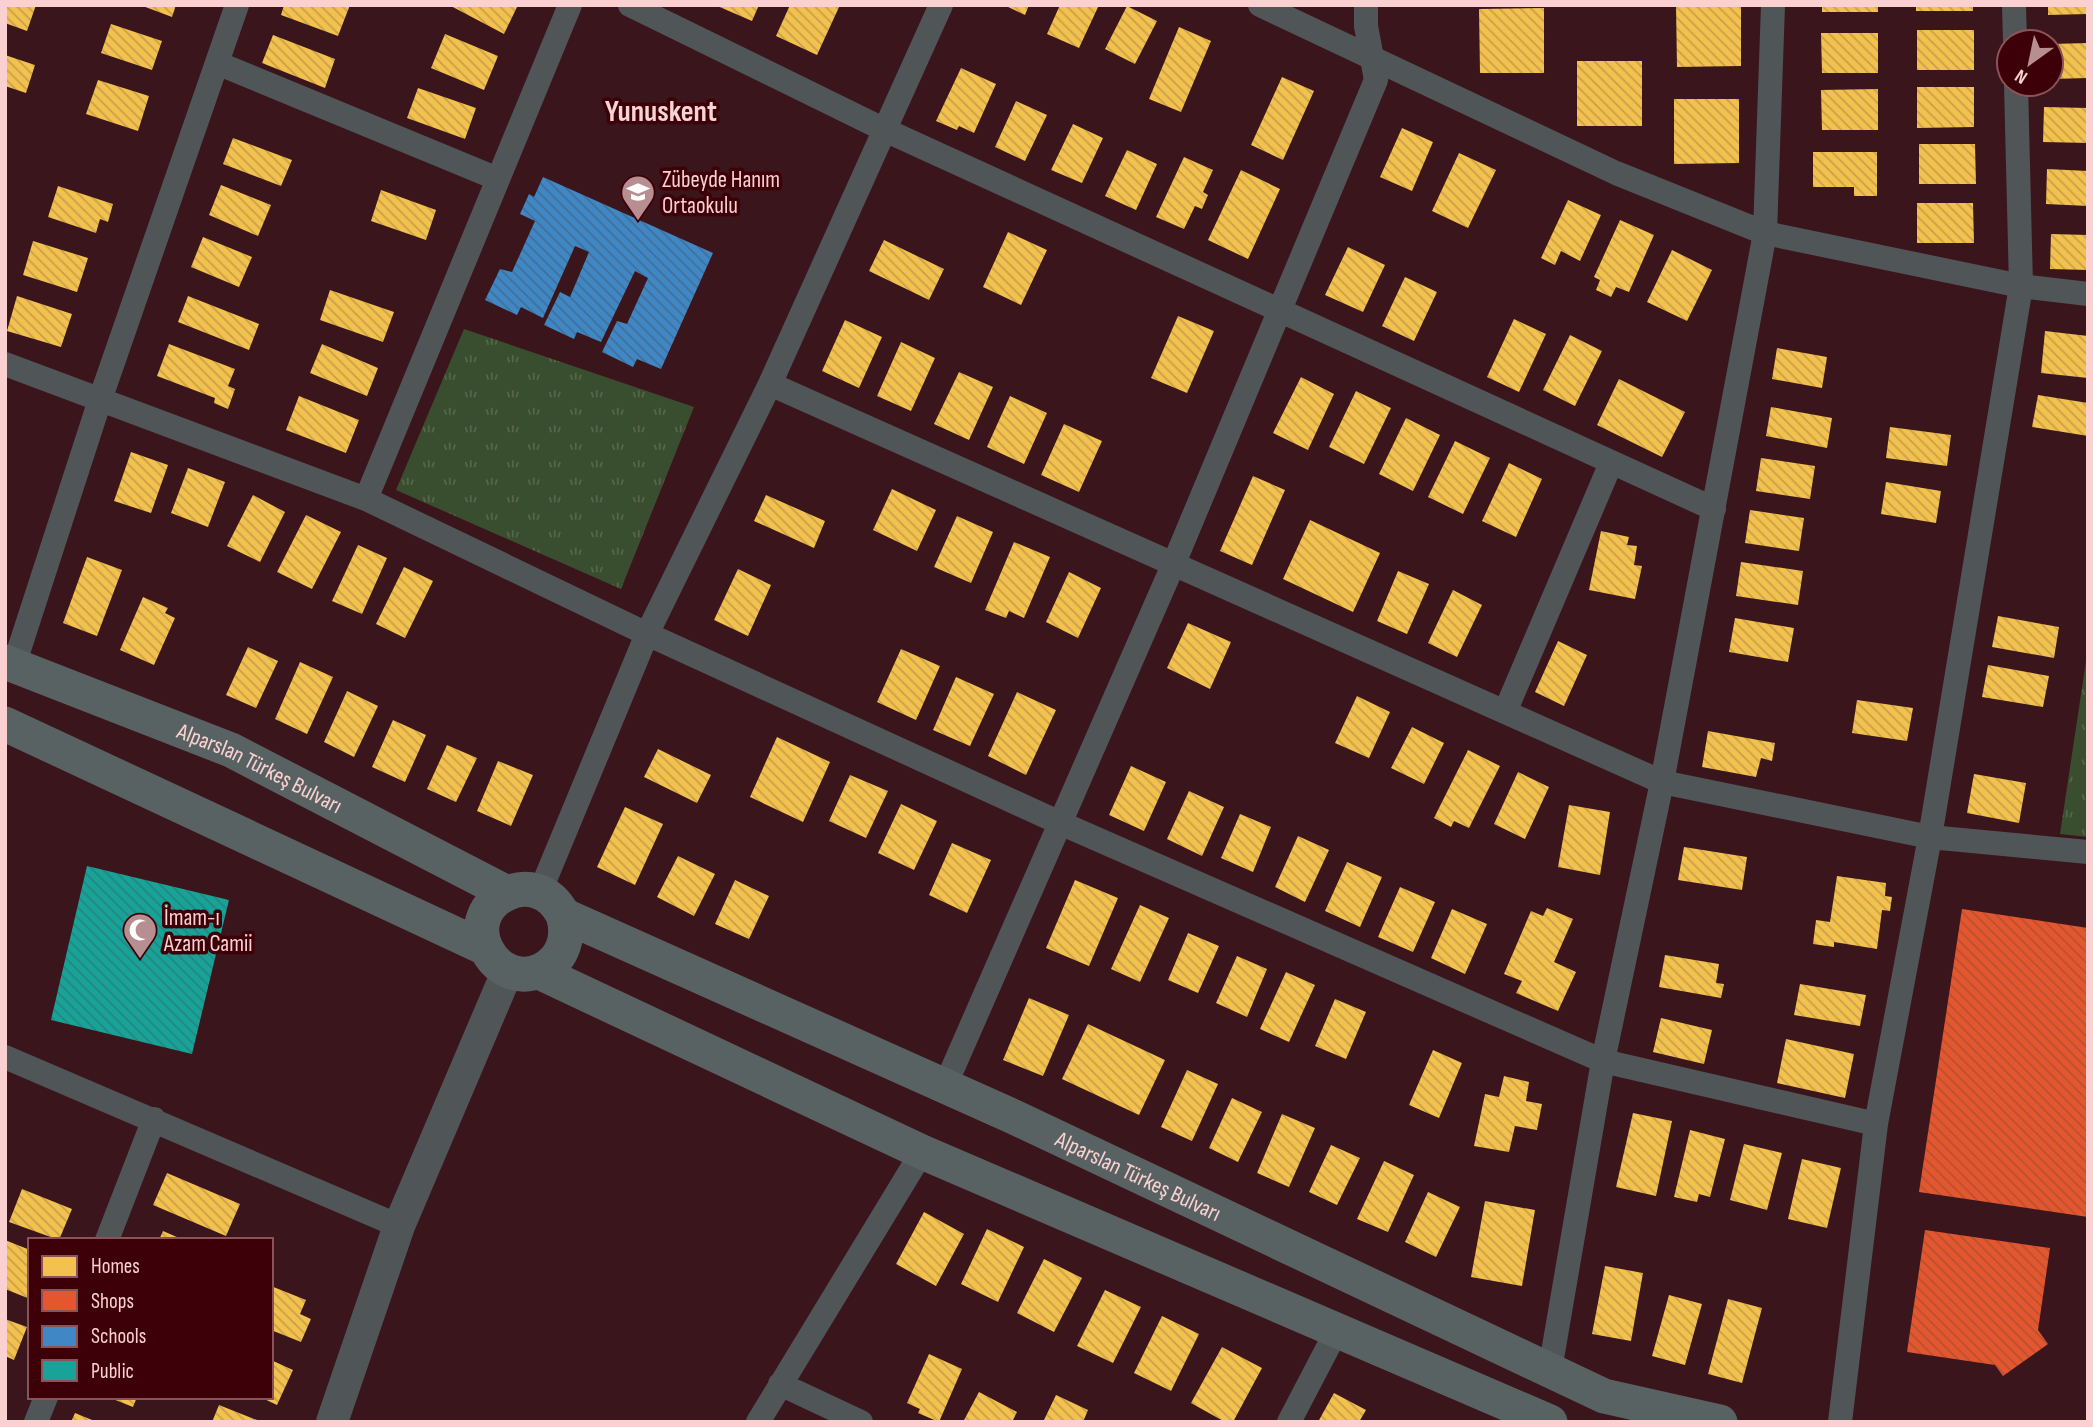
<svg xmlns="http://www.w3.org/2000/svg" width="2093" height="1427" viewBox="0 0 2093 1427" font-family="'Sofia Sans Condensed',sans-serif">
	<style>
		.park { fill: url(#park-tufts) }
		.homes { fill: url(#homes-back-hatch) }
		.shops { fill: url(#shops-back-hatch) }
		.schools { fill: url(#schools-back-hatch) }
		.public { fill: url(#public-back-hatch) }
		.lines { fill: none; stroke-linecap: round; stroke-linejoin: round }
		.minor { stroke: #505658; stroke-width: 24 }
		.tertiary { stroke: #505658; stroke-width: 32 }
		.secondary { stroke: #596263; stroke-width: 35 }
		.labels { text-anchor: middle; stroke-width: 7; stroke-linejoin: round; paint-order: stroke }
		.poi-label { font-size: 23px; fill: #fbd0d0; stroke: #3e0008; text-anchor: start }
		.street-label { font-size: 23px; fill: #fbd0d0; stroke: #3e0008 }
		.district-label { font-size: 30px; font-weight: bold; fill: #f6d4d3; stroke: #3e0008 }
	</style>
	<defs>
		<pattern id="park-tufts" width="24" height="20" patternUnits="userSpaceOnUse" patternTransform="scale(1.75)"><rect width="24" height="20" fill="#394e2e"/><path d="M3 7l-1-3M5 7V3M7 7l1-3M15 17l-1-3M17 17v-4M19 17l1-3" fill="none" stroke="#57664b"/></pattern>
		<pattern id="homes-back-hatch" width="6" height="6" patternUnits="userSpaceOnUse" patternTransform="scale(1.75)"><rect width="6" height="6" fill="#f2c14e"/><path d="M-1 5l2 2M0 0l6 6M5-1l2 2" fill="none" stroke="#c8a04a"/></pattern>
		<pattern id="shops-back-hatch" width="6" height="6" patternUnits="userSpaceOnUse" patternTransform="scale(1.75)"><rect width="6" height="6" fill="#e4572e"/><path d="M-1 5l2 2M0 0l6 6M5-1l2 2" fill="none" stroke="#b65033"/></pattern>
		<pattern id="schools-back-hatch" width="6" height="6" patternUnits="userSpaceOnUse" patternTransform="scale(1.75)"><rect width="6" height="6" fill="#3f88c5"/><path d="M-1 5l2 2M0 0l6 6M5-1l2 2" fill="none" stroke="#436e96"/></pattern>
		<pattern id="public-back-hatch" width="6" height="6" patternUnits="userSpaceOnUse" patternTransform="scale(1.75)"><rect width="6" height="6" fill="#17a398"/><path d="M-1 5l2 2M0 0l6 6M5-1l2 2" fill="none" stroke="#27857d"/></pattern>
	</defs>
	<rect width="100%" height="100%" fill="#3b151c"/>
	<path class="park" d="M464,329L694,407L621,589L396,490Z
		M2088,648V837L2060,834Z"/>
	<path class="homes" d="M5,5H36L27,31L5,23Z
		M140,5H176L172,17Z
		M284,5H350L338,36L281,15Z
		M449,5H518L504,34Z
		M715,5H759L752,21Z
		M790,5H840L817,55L776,36Z
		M1004,5H1029L1025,15Z
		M1060,5H1099L1079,48L1047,34Z
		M1676,5H1741V66L1677,67Z
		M1822,5H1878V12H1822Z
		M1916,5H1973V11H1916Z
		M2048,5H2088V14L2048,15Z
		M1127,6L1157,21L1135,64L1105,49Z
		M1544,8V73H1480L1479,9Z
		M111,24L162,41L152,70L101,53Z
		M1179,27L1211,41L1181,112L1149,99Z
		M1917,30H1974V70H1917Z
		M1821,33H1878V73H1822Z
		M445,34L498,56L484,90L431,68Z
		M273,35L335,59L325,88L262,63Z
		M2088,43V78L2051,79V44Z
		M5,55L35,65L26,93L5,86Z
		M1577,61H1642V126H1577Z
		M961,68L996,84L974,133L959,126L957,130L936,121Z
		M1282,77L1314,91L1283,160L1251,145Z
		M98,80L149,96L138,131L86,114Z
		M1917,87H1974V127L1917,128Z
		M418,88L476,108L465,139L407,118Z
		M1878,89V130H1822L1821,90Z
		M1674,99H1739V163L1674,164Z
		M1016,101L1047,115L1025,161L995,147Z
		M2044,107L2088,108V143L2043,142Z
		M1073,124L1103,138L1082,183L1051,170Z
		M1402,128L1433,142L1412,191L1380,177Z
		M233,138L292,160L281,186L223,164Z
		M1919,144H1975L1976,184H1919Z
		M1127,150L1157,164L1136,210L1105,196Z
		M1813,152H1877V196H1854V187H1813Z
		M1459,153L1496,170L1468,228L1432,211Z
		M1184,157L1213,170L1203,192L1208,195L1202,209L1195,206L1184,229L1156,217Z
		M2047,169L2088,171V206L2046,204Z
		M1241,170L1280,189L1248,259L1208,240Z
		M221,185L271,205L258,236L209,215Z
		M58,186L113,204L108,222L100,219L96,233L48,217Z
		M381,190L436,210L426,240L371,221Z
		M1568,200L1601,215L1580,261L1561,251L1555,265L1541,258Z
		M1917,203H1973L1974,243H1917Z
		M1620,220L1654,235L1629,292L1616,287L1611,297L1596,290L1600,280L1594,277Z
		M1008,232L1047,250L1021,305L983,287Z
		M2051,234L2088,235V270L2050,269Z
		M203,237L252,257L239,287L191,267Z
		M884,240L944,269L929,300L869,271Z
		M33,241L88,258L77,292L23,275Z
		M1348,247L1385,265L1363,312L1325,295Z
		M1672,250L1712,270L1687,321L1647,302Z
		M1405,277L1437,292L1414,341L1382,326Z
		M330,290L394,312L383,342L320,320Z
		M17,296L72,314L61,347L7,331Z
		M188,296L259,324L249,350L178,322Z
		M1178,316L1214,331L1187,393L1151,378Z
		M1514,319L1546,334L1519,392L1487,377Z
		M845,320L882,337L859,388L822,371Z
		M2045,331L2088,336V378L2041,373Z
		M1570,335L1602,351L1575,406L1543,390Z
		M901,342L935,358L911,411L877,396Z
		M169,344L235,369L228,386L235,389L228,409L214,403L215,398L157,376Z
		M322,344L378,368L367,396L310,373Z
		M1777,348L1827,357L1822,388L1772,379Z
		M959,372L993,387L969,440L934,424Z
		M1301,377L1334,394L1308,450L1273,433Z
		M1619,379L1685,412L1662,457L1597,425Z
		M1356,391L1391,408L1364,464L1329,447Z
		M2038,395L2088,403V436L2032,427Z
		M299,396L359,420L346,453L286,430Z
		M1010,396L1047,413L1024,464L987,447Z
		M1771,407L1832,418L1827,448L1766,436Z
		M1406,418L1440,435L1413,491L1379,474Z
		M1064,424L1102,441L1079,492L1041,475Z
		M1890,427L1951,435L1947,466L1886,458Z
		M1455,441L1490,458L1463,514L1428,497Z
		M131,452L168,465L151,513L114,501Z
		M1761,458L1815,466L1810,499L1756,491Z
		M1509,463L1542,479L1516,537L1482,521Z
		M188,468L225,482L208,527L171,513Z
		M1253,476L1285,490L1252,565L1220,551Z
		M1886,482L1941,491L1936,523L1881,514Z
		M892,489L936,510L917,551L873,530Z
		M253,495L285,512L260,562L227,546Z
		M766,495L825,521L814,548L754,521Z
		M1750,510L1804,518L1799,551L1745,543Z
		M306,515L341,532L312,589L277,572Z
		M957,516L993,532L971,583L934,567Z
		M1310,520L1380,553L1353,612L1283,579Z
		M1601,531L1629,537L1627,545L1637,546L1634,565L1642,566L1635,599L1589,590Z
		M1014,542L1050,557L1024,618L1009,611L1006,618L985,610Z
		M358,545L387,558L362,614L332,601Z
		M87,557L122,570L97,636L63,623Z
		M1741,562L1803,571L1798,605L1736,596Z
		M404,567L433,581L405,638L376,624Z
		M738,569L771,585L748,636L714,620Z
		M1398,571L1429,584L1407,634L1377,621Z
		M1069,572L1101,588L1078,638L1046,622Z
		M1453,590L1482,605L1457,657L1428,643Z
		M143,597L168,608L165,613L175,618L154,665L120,650Z
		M1998,616L2059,627L2054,658L1992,647Z
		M1735,618L1794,628L1788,662L1729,652Z
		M1188,623L1231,642L1210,689L1167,668Z
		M1558,641L1587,655L1564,706L1535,692Z
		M248,647L278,661L256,708L226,695Z
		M901,649L940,666L916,720L877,702Z
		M300,662L333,677L307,734L275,719Z
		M1988,665L2049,676L2043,707L1982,697Z
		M956,677L994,694L970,746L933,730Z
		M347,691L378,706L354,757L324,742Z
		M1017,692L1056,710L1026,775L988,756Z
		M1357,696L1390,712L1369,758L1335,743Z
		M1857,700L1913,708L1907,741L1852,733Z
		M393,720L426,735L405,782L372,767Z
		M1412,727L1444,743L1424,784L1391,768Z
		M1708,731L1775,743L1772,761L1761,758L1756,777L1702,767Z
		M777,737L830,762L803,822L750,797Z
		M447,745L477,758L456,802L427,789Z
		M658,749L711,775L697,803L644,777Z
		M1468,750L1500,766L1469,828L1454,821L1451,827L1434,818Z
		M498,761L533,775L511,826L477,811Z
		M1131,766L1166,782L1144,831L1109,815Z
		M1518,772L1549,787L1525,839L1494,824Z
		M1974,774L2026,783L2019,823L1967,813Z
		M850,775L888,791L866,838L829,821Z
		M1189,791L1224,807L1202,856L1167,839Z
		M901,804L937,821L914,870L878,853Z
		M1569,805L1610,812L1600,875L1558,867Z
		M625,807L663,824L635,885L597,867Z
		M1240,814L1271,827L1253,872L1221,858Z
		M1298,836L1329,850L1305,902L1275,887Z
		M952,843L991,860L967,913L929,895Z
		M1684,847L1747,857L1742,890L1678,880Z
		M678,856L715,874L694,916L657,897Z
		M1347,862L1382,877L1360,927L1325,911Z
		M1837,876L1886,883L1885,896L1892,897L1890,911L1882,910L1877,949L1834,942V947L1813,944L1816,920L1830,922Z
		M735,880L769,896L749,939L715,924Z
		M1075,880L1118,898L1089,966L1046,948Z
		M1400,887L1435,902L1413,952L1378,937Z
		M1140,905L1169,918L1140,982L1111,969Z
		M1547,908L1573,919L1554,962L1576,972L1558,1011L1516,993L1522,981L1504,974L1531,911L1543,916Z
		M1452,909L1487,924L1465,974L1431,958Z
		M1188,933L1219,946L1198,993L1168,980Z
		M1665,955L1719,964L1716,983L1724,984L1721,998L1659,987Z
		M1237,956L1267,969L1247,1017L1216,1003Z
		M1286,972L1315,985L1289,1042L1260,1029Z
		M1800,984L1866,995L1860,1026L1794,1015Z
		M1029,998L1069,1015L1043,1076L1003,1060Z
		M1335,999L1366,1012L1346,1059L1315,1046Z
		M1661,1018L1712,1030L1704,1064L1653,1052Z
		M1088,1024L1165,1060L1139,1115L1062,1079Z
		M1786,1039L1854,1054L1845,1098L1777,1083Z
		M1433,1050L1462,1063L1439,1118L1409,1105Z
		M1187,1070L1218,1084L1192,1141L1161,1127Z
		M1504,1076L1529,1082L1526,1101L1542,1104L1537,1130L1515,1126L1509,1152L1474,1146L1485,1094L1499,1097Z
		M1232,1098L1262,1112L1238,1162L1209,1148Z
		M1633,1113L1672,1121L1656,1196L1616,1187Z
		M1282,1114L1315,1128L1289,1187L1257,1173Z
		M1690,1130L1725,1139L1710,1197L1699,1194L1697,1202L1674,1197Z
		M1744,1144L1782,1153L1767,1210L1730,1200Z
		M1331,1145L1360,1158L1337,1205L1309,1192Z
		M1802,1159L1841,1168L1827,1228L1788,1219Z
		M1384,1161L1414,1175L1388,1232L1357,1219Z
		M167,1173L240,1204L226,1236L153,1205Z
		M22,1189L72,1209L59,1240L9,1222Z
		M1428,1192L1460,1207L1436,1257L1405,1242Z
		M1485,1201L1535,1210L1522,1286L1471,1277Z
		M924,1212L964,1234L936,1286L896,1264Z
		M987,1229L1024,1247L998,1302L961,1284Z
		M163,1231L184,1240H159Z
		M5,1240L30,1250V1299L5,1289Z
		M1044,1259L1082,1278L1054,1332L1017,1313Z
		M1605,1266L1643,1273L1631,1341L1592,1334Z
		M271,1286L306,1300L300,1314L311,1319L301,1342L271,1330Z
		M1105,1290L1141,1307L1113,1363L1077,1346Z
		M1669,1295L1702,1304L1685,1365L1652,1356Z
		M1728,1299L1762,1308L1742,1383L1708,1374Z
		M1162,1316L1199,1334L1171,1391L1134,1373Z
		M5,1319L27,1327L14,1360L5,1356Z
		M1222,1347L1262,1368L1233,1422H1225L1191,1403Z
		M929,1354L962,1369L939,1422L918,1413L920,1409L907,1403Z
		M271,1360L293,1370L277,1405L260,1397H271Z
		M979,1392L1017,1412L1012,1422H963Z
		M1334,1393L1366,1410L1359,1422H1318Z
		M1056,1395L1088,1410L1083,1422H1043Z
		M108,1397H137L133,1407Z
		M219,1405L262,1422H212Z
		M75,1413L97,1422H71Z"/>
	<path class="shops" d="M1962,909L2088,928V1217L1919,1192Z
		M1925,1230L2050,1248L2038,1330L2048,1344L2003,1376L1995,1365L1907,1352Z"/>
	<path class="schools" d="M543,177L713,253L661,369L637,359L633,367L602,352L617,321L627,324L648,278L635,271L601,342L577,332L574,339L544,325L560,292L570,297L589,252L575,246L543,318L521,307L517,315L485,300L500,269L512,272L535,221L520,214L529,194L534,197Z"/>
	<path class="public" d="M87,866L229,900L192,1054L51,1020Z"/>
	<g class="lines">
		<path class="minor" d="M630,5L885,130L1714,509
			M1260,5L1616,173L1765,233L2021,286L2088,294
			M2014,5L2015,42
			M217,63L498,179
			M5,364L366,499L647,634L1058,822L1603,1061L1876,1124
			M770,384L1662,782L1930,837L2088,852
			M366,499L570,5
			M14,665L101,397L237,5
			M1505,712L1611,463
			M540,892L647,634L770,384L941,5
			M5,1057L399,1226
			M945,1086L1174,563L1376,80L1366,26V5
			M107,1240L154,1119
			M1550,1370L1603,1061L1662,782L1765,233L1773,5
			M780,1384L861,1422
			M36,1422L46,1397
			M758,1422L922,1152
			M1289,1422L1337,1330
			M1840,1422L1876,1124L1930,837L2021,286L2016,84"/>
		<path class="tertiary" d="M332,1422L399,1226L508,970"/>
		<g class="secondary">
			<path id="s1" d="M5,662L231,750L507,893"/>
			<path d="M5,724L485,948"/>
			<path id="s2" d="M563,915C580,968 512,998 487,950C461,902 536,861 563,915L1014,1117L1604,1396L1720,1422"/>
			<path d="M539,972L922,1152L1550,1422"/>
		</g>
	</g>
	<defs>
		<g id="school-pin" transform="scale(1.75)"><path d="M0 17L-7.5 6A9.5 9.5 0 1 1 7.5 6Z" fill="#b88f91" stroke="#3e0008"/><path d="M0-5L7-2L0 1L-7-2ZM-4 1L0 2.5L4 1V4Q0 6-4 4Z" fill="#fff"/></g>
		<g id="mosque-pin" transform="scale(1.75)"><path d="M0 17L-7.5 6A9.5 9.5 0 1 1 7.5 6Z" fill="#b88f91" stroke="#3e0008"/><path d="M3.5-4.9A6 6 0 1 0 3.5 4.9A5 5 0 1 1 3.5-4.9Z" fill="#fff"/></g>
	</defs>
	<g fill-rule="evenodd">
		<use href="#school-pin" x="638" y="192"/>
		<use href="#mosque-pin" x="140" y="930"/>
	</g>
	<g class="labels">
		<g class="poi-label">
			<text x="662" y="187">Zübeyde Hanım<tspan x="662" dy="26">Ortaokulu</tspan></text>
			<text x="164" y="925">İmam-ı<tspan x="164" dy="26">Azam Camii</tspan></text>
		</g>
		<g class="street-label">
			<text dy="8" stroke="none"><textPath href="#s1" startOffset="276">Alparslan Türkeş Bulvarı</textPath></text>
			<text dy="8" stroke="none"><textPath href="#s2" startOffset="896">Alparslan Türkeş Bulvarı</textPath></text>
		</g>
		<g class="district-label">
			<text x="661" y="121">Yunuskent</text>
		</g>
	</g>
	<rect width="2093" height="1427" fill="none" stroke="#fbd0d0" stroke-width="14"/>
	<rect x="28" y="1238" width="245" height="161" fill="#3e0008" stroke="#8a5358" stroke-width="2"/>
	<rect x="42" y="1256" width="35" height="21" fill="#f2c14e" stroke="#8a5358" stroke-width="2"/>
	<text x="91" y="1273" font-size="21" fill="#fbd0d0">Homes</text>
	<rect x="42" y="1290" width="35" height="21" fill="#e4572e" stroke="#8a5358" stroke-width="2"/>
	<text x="91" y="1308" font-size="21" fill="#fbd0d0">Shops</text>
	<rect x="42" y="1326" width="35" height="21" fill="#3f88c5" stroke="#8a5358" stroke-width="2"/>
	<text x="91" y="1343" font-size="21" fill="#fbd0d0">Schools</text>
	<rect x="42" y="1360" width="35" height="21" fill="#17a398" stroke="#8a5358" stroke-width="2"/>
	<text x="91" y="1378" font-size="21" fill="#fbd0d0">Public</text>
	<g transform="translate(2030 63) rotate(213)"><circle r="33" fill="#3e0008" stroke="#8a5358" stroke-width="2"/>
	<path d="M0-5L12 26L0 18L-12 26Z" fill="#b88f91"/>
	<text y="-10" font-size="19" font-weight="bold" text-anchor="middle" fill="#fbd0d0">N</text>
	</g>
</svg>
